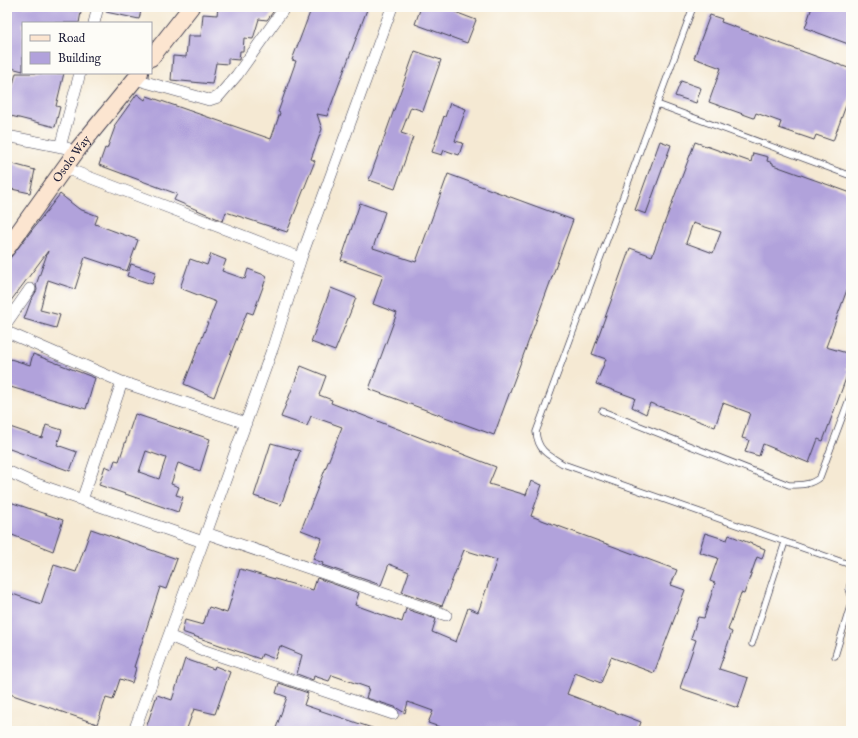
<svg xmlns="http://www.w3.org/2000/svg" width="858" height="738" viewBox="0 0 858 738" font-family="'IM FELL English',serif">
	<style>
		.building { fill: #b1a2db; fill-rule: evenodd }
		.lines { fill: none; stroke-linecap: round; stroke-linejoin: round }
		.lane-casing { stroke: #424052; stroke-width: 7 }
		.street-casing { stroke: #424052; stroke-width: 12 }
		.secondary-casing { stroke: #424052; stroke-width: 18 }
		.lane { stroke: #fff; stroke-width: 5.5 }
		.street { stroke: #fff; stroke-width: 11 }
		.secondary { stroke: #fce5d0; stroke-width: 16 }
		.labels { text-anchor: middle; stroke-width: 3; stroke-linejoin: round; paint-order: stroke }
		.street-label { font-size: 12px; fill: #22223b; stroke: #fdfcf7 }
	</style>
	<rect width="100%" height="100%" fill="#fdfcf7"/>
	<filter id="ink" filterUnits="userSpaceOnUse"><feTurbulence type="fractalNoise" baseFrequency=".025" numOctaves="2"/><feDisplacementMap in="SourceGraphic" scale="8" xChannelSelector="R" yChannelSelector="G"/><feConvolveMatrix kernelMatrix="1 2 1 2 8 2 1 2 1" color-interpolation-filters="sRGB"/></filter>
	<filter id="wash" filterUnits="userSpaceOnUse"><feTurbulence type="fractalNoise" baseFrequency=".012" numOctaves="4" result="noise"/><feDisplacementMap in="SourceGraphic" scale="16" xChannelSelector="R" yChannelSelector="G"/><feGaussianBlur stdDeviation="0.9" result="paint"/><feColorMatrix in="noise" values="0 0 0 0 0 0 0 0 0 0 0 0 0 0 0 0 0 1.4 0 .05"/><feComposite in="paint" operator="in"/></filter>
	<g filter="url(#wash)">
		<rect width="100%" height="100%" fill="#f5e9d3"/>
		<g id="blocks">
			<path class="building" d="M7,7H82L79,23H23V71L7,67L10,47L7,46Z
				M106,7H142L139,19L106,12Z
				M218,7H273V12L267,20L259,19L253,39L244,38L243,51H240L239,60L228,59V64L216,63L212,84L171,80L173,56L186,57L188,36H201L203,14L217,15Z
				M312,7H368L327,116L317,114L322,129L311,159L315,161L287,232L226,212L223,221L174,200L177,194L99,165L105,148L107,149L115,127L114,126L137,94L145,100L147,96L271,139L280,113L278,112L296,61L292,60Z
				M421,7H450L455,12L476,20L467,43L415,24Z
				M812,7H851V45L805,28Z
				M710,15L722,19L721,22L851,69V92L833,141L816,135L814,140L779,128L781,122L756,113L754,118L709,102L721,68L694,58Z
				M415,51L441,60L423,111L411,107L401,133L413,137L395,189L369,180Z
				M16,73H64L56,106L60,107L55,127L7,115V107Z
				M681,81L701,88L696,103L675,96Z
				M450,103L466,109L455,141L463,143L459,155L444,150L442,155L432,152L444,116L445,117Z
				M660,141L671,145L646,214L635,210Z
				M695,142L751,162L753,153L768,157L767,161L773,163V165L851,193V279L826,347L850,354L846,369L849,370L823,441L818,439L809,463L763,444L759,456L745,452L749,440L742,438L750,413L723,403L715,427L650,403L646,414L632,407L635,398L596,384L606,359L592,354L630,248L652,256ZM693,223L721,232L713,253L686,243Z
				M9,163L35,170L30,193L7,188Z
				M448,174L573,220L494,435L369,389L397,313L373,304L383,275L341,260L360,203L385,212L373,248L416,262Z
				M60,194L79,209L98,216L95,224L138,240L127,271L85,257L75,289L48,280L40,310L60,315L56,328L24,319L31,300L37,290L36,285L48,251L7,306V262Z
				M211,254L226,260L222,271L245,279L248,269L267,276L253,314L247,312L214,397L184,384L216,302L180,288L190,259L207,265Z
				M131,264L156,272L152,284L127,276Z
				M331,288L356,298L335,351L311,342Z
				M33,354L95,378L86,409L7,386V358L30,365Z
				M301,366L326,376L319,395L332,400L331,403L496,467L489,484L526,495L531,481L542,485L531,516L677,570L671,585L685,590L654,673L611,657L601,683L575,673L567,694L641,722L638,731H451L428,723L433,711L408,702L405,713L395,707L366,698L369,688L332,675L329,681L314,676L313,680L297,674L302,655L280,646L275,659L262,654L260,659L182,632L185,620L203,625L209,607L227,613L240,569L313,590L317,578L359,593L355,605L402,622L406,609L436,619L432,632L456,642L468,608L478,612L497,560L464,550L442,606L402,592L409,572L389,564L381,585L322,565L323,563L313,559L322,538L301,530L342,427L311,416L307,426L281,417Z
				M135,414L210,439L200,471L178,463L171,484L179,487L176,495L183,497L178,512L99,485L105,466L112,469L115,460L119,461ZM146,451L166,458L159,479L139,472Z
				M46,425L62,430L57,445L77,452L70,471L7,448V426L42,438Z
				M271,443L300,451L281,505L254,496Z
				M7,501L63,520L53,551L7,533Z
				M91,529L177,559L166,589L160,587L134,667L136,668L132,683L120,679L113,700L106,698L97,724L7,693V592L41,604L54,565L76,572Z
				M705,533L727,540L729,535L765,549L762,559L757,557L744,594L741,593L728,630L732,632L719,669L748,678L738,708L680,688L696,640L691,638L698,617L704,618L715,583L710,581L718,558L699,552Z
				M185,659L214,669L215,666L230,672L215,714L194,709L186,731H155L146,728L157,695L172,700Z
				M279,683L308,693L304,705L375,729V731H275L287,697L276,693Z"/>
		</g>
	</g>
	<g filter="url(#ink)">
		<use href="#blocks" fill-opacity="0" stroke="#424052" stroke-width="1"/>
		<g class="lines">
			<g class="lane-casing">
				<path id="lane" d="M693,7L536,432C538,451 548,455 563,464L851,565
					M657,104L851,176
					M602,411L789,485C801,485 811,485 820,477L851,394
					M851,581L849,589L851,595
					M752,644L785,542
					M835,656L851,603"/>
			</g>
			<g class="street-casing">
				<path id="street" d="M94,23L98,7
					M135,79L209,100L218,97L237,75L285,7
					M7,136L67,148
					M60,147L80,73
					M65,168L301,258
					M7,322L30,289
					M7,332L122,382L246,423
					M7,471L31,482L203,542
					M82,500L122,382
					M206,533L446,615
					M169,636L205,651L393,714
					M134,731L203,542L273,347L301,258L392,7"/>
			</g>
			<g class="secondary-casing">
				<g id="secondary">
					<path d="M151,58L191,7"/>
					<path id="s1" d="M7,248L78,149L140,73"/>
				</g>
			</g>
			<use href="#lane" class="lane"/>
			<use href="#street" class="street"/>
			<use href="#secondary" class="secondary"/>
		</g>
	</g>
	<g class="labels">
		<g class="street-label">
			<text dy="4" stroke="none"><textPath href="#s1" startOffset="110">Osolo Way</textPath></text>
		</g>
	</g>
	<rect width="858" height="738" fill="none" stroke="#fdfcf7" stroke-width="24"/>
	<rect x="22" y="22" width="130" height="52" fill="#fdfcf7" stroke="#a5a5ac"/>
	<rect x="30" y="35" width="20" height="6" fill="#fce5d0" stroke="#a5a5ac"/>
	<text x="58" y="42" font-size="12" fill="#22223b">Road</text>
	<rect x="30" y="52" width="20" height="12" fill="#b1a2db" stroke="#a5a5ac"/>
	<text x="58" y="62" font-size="12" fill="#22223b">Building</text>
</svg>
